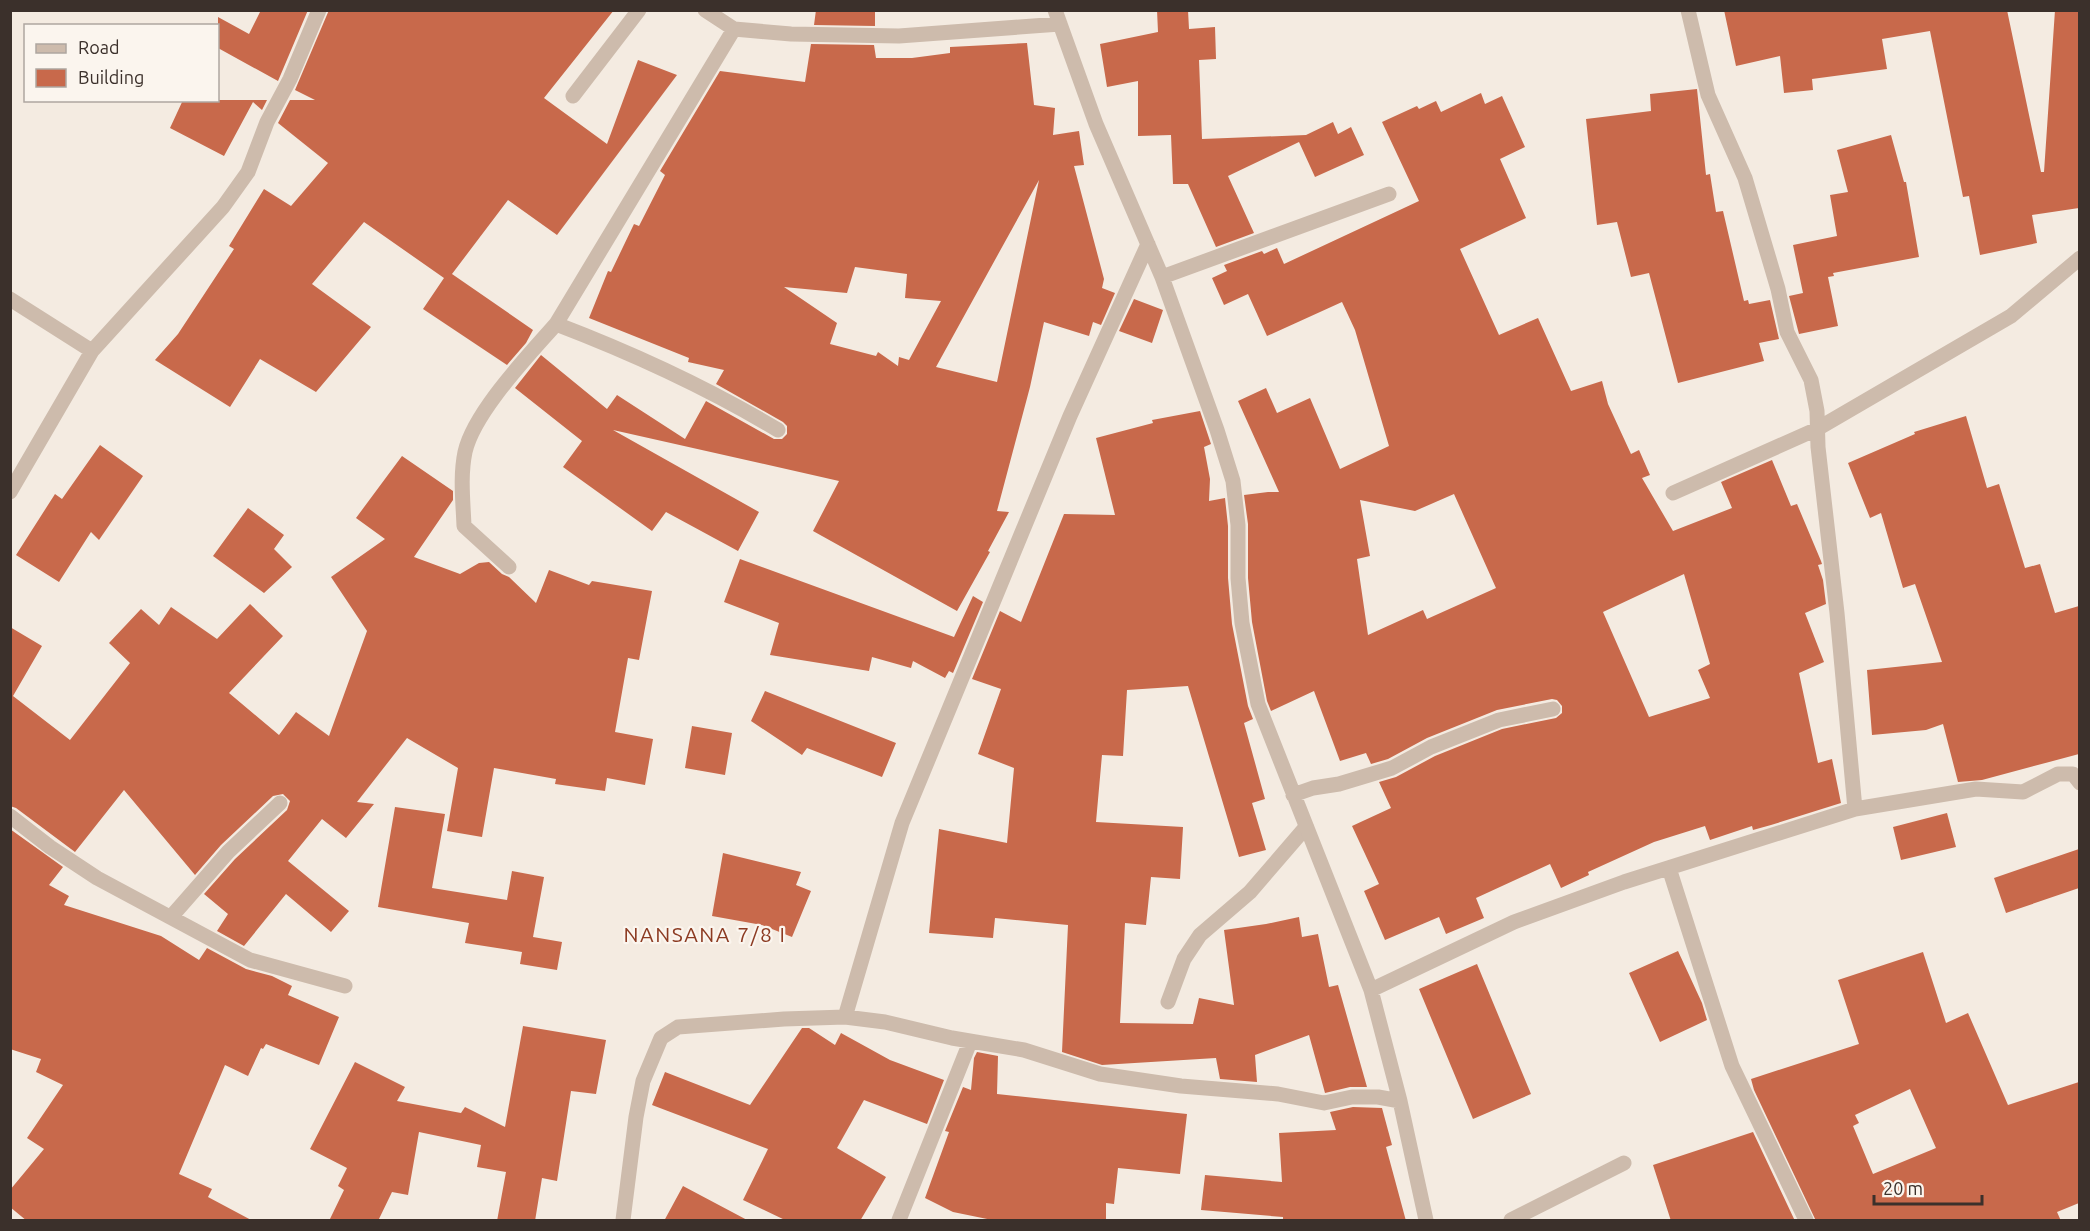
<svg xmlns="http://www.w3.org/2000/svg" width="2090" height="1231" viewBox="0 0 2090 1231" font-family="Ubuntu,sans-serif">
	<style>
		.building { fill: #c8694b; fill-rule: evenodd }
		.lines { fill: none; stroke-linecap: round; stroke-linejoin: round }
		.lane { stroke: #cdbbac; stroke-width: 15 }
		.street { stroke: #cdbbac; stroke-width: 15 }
		.labels { text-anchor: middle; stroke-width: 4.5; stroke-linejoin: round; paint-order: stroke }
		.quarter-label { font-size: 21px; letter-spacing: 1.5px; fill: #8c3b22; stroke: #fbf5ee }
	</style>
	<rect width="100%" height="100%" fill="#f4ebe1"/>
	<path class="building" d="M261,10H308L278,81L218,48V17L249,34Z
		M329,10H614L544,98L607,144L638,60L677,75L557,235L508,200L452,274L533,330L526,343L507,365L423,309L444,278L364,222L312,284L371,327L316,392L260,359L230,407L155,360L178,334L234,249L229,246L264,189L291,206L328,163L278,123L290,100H315L295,90Z
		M816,10H875V26L814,25Z
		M1157,10H1188L1189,29L1215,27L1216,59L1199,60L1202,139L1306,135L1333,122L1338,134L1351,127L1364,155L1315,177L1299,142L1228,176L1254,233L1216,247L1188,184H1173L1171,135L1138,136V81L1107,87L1100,44L1158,32Z
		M1724,10H2007L2041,172H2044L2055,10H2079V208L2032,215L2037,243L1980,255L1969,196L1963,197L1930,31L1882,39L1887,69L1812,79L1813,90L1784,93L1780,56L1736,66Z
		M1027,43L1034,105L1055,108L1053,135L1079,131L1084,165L1074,166L1104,279L1102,288L1115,293L1101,325L1093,322L1089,336L1044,322L1030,387L997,511L1009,512L988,551L990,552L957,611L813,531L839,481L613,430L759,512L738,551L666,512L652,531L563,467L582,441L515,388L541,355L607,409L617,395L685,439L706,401L774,439H782L787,434V426L783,422L716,384L724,370L688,362L689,358L589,318L608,271L611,272L634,224L639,226L665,175L660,171L720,71L805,82L811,44L874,45L876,58H912L950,53V47ZM1039,180L997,382L936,367ZM855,267L907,274L905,298L941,301L909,360L899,357L898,366L878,352L876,356L830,344L837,323L784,287L847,293Z
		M1697,89L1706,175L1710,174L1716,212L1723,211L1744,301L1748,300L1749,304L1770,300L1779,339L1759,343L1764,361L1678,383L1649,273L1631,277L1617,222L1597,225L1586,119L1651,111L1650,94Z
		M1481,93L1485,104L1502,96L1525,147L1500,159L1526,218L1460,249L1499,335L1538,318L1571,391L1602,381L1608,404L1631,454L1639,450L1650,475L1642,478L1673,531L1732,508L1721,482L1772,460L1791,506L1797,504L1821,561L1822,564L1818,565L1823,580L1826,604L1805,613L1824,662L1799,673L1818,763L1832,759L1841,803L1771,825L1753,830L1752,826L1710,840L1705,826L1654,842L1588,872L1589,875L1561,888L1550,864L1476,898L1484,918L1446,934L1439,917L1385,940L1364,891L1379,884L1352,826L1391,808L1379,782L1396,777L1435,756L1502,729L1556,718L1562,713V706L1557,700L1552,699L1497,710L1427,738L1388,759L1371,764L1366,753L1340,761L1314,691L1271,711L1267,701L1252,622L1248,578V524L1244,495L1268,492H1279L1238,401L1266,388L1277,413L1310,398L1340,469L1389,446L1355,330L1342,302L1267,336L1248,294L1224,305L1212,278L1227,271L1224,265L1262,251L1264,254L1277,248L1284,264L1419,201L1382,122L1417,106L1419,109L1436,101L1441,112ZM1454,494L1496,588L1427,619L1423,610L1368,635L1357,559L1370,556L1360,500L1415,511ZM1684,574L1710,664L1698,670L1710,698L1649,717L1603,612Z
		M183,100H267L262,110L253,102L224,156L170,128Z
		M1891,135L1904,182H1906L1919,257L1833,273L1834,276L1828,277L1838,326L1799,334L1789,296L1803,293L1793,245L1837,236L1830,195L1848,192L1837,150Z
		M1134,299L1163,310L1152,343L1119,331Z
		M1200,411L1211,444L1204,447L1210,479L1209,501L1225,498L1228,526V578L1232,624L1248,706L1253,719L1244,723L1265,799L1252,803L1266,850L1239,857L1188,686L1127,690L1123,756L1102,755L1096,822L1183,827L1180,879L1151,877L1146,925L1125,923L1120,1023L1193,1024L1199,998L1234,1005L1224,930L1266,924L1299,917L1302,937L1318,934L1329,987L1338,985L1367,1087H1350L1325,1093L1309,1035L1255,1055L1257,1082L1220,1079L1216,1058L1102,1065L1062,1052L1068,925L995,918L993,938L929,933L939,829L1007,843L1014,768L978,754L1001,689L972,679L1000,611L1021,622L1064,514L1115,515L1096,438L1153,423L1152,420Z
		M1966,416L1987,488L1999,484L2025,568L2040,564L2055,613L2079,606V754L1982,780L1958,782L1943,724L1926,730L1872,735L1867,670L1942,662L1915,584L1903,588L1881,513L1870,518L1848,463L1915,434L1914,432Z
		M100,445L143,476L99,540L91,532L59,582L16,555L55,494L62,499Z
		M402,456L453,491V500L414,557L460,574L479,563L489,562L502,574L509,577L536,603L549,570L589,585L592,581L652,591L639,660L628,658L615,732L653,739L645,785L607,778L605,791L555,784L556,779L494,768L482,837L447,831L458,768L407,738L357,802L374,804L346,838L322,819L288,861L349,911L331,932L286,894L244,946L217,931L228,914L204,894L235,859L287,810L290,801L283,794L273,796L221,845L195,875L124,790L75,852L16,808L10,806V627L42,646L13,696L70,740L130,663L109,643L141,609L159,625L171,607L217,639L250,604L283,636L229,693L279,735L296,712L329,736L367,631L331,577L385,539L356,518Z
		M248,508L284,535L274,549L292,567L264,593L213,556Z
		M740,559L954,637L973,596L983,602L953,673L949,671L945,678L913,661L911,668L872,657L869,671L770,655L779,623L724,602Z
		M765,691L896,743L882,777L807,748L802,755L751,721Z
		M692,726L732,733L725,775L685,768Z
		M395,807L445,814L432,888L507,900L512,871L544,877L533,937L562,942L557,970L520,964L522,952L465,943L469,923L378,907Z
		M1947,813L1956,847L1901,860L1893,827Z
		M10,829L63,867L49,885L69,896L64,905L161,936L199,960L207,948L246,969L272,976L292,986L288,995L339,1017L319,1065L266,1044L263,1049L261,1048L248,1076L225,1065L179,1174L212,1189L208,1197L253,1221H27L10,1207V1190L44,1149L27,1138L63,1085L36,1072L41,1059L10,1049Z
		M2079,849V888L2006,913L1994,878Z
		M723,853L801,872L796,885L811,891L792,937L762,925L712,916Z
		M1678,951L1702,1003L1707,1020L1660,1042L1629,973Z
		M1923,952L1946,1023L1968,1013L2008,1105L2079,1082V1203L2057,1212L2061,1221H1816L1754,1090L1751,1079L1859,1044L1838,980ZM1910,1089L1936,1148L1873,1174L1853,1126L1859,1123L1855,1115Z
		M1477,964L1531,1094L1473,1119L1419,989Z
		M523,1026L606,1040L596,1094L571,1091L557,1181L542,1178L535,1221H497L506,1172L477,1167L481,1145L419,1132L408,1195L392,1192L378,1221H329L344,1190L338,1186L347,1168L310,1149L355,1062L405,1087L397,1101L461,1113L465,1107L505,1127Z
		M802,1028H809L835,1045L841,1033L890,1060L944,1080L927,1124L864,1100L837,1148L886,1177L860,1221H787L743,1200L768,1149L652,1105L665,1072L750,1105Z
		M977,1052L998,1056L997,1094L1187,1114L1180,1174L1118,1168L1114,1204L1106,1203V1221H997L953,1212L925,1198L949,1132L945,1131L963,1087L971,1090L974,1058Z
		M1353,1107L1382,1108L1392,1145L1386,1147L1406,1221H1283V1217L1201,1210L1205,1175L1282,1182L1279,1133L1336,1130L1330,1112Z
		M1753,1132L1795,1221H1671L1653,1165Z
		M683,1186L749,1221H664Z"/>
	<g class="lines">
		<path class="lane" d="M1168,1002L1184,959L1200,935L1250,892L1306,827"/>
		<path class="street" d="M705,10L734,29L791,34L899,36L1060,24
			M1055,10L1096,124L1162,277L1217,430L1233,481L1238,525V578L1242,623L1258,704L1371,990L1400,1101L1426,1220
			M734,29L556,324C632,353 708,388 778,430
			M573,96L639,10
			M1162,277L1389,194
			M10,299L92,351
			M10,492L92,351L223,207L248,172L267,122L290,79L319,10
			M1673,493L1817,429L2011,316L2080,258
			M509,567L464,526C463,501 460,476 465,452C474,412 529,355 556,324
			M1293,795L1313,788L1339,784L1392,768L1431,747L1499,720L1553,709
			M1855,809L1976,789L2023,792L2058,774H2073L2080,783
			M10,816L50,847L97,878L250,960L345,986
			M1669,868L1732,1066L1806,1220
			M171,917L228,852L280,803
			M1371,990L1514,922L1624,882L1855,809L1837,613L1818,447L1817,411L1811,380L1787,332L1778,289L1745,178L1708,95L1688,10
			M845,1017L902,823L1070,416L1148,244
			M623,1220L636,1117L643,1081L661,1038L678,1027L784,1019L845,1017L885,1022L952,1038L1024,1050L1100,1074L1181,1086L1278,1094L1324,1103L1352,1097H1378L1400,1101
			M899,1220L970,1042
			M1511,1220L1624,1163"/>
	</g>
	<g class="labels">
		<g class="quarter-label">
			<text x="705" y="942">NANSANA 7/8 I</text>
		</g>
	</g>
	<rect width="2090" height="1231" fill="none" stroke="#3b302b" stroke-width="24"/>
	<rect x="24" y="24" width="195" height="78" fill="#fbf5ee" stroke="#aea6a0" stroke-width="1.5"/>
	<rect x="36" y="44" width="30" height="9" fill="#cdbbac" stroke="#aea6a0" stroke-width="1.5"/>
	<text x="78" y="54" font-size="18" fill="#3b302b">Road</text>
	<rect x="36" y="69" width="30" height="18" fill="#c8694b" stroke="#aea6a0" stroke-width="1.5"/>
	<text x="78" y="84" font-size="18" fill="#3b302b">Building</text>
	<path d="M1874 1195v9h108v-9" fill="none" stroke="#3b302b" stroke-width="3"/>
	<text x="1883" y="1195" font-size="18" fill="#3b302b" stroke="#fbf5ee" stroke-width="4.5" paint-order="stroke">20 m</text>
</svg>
